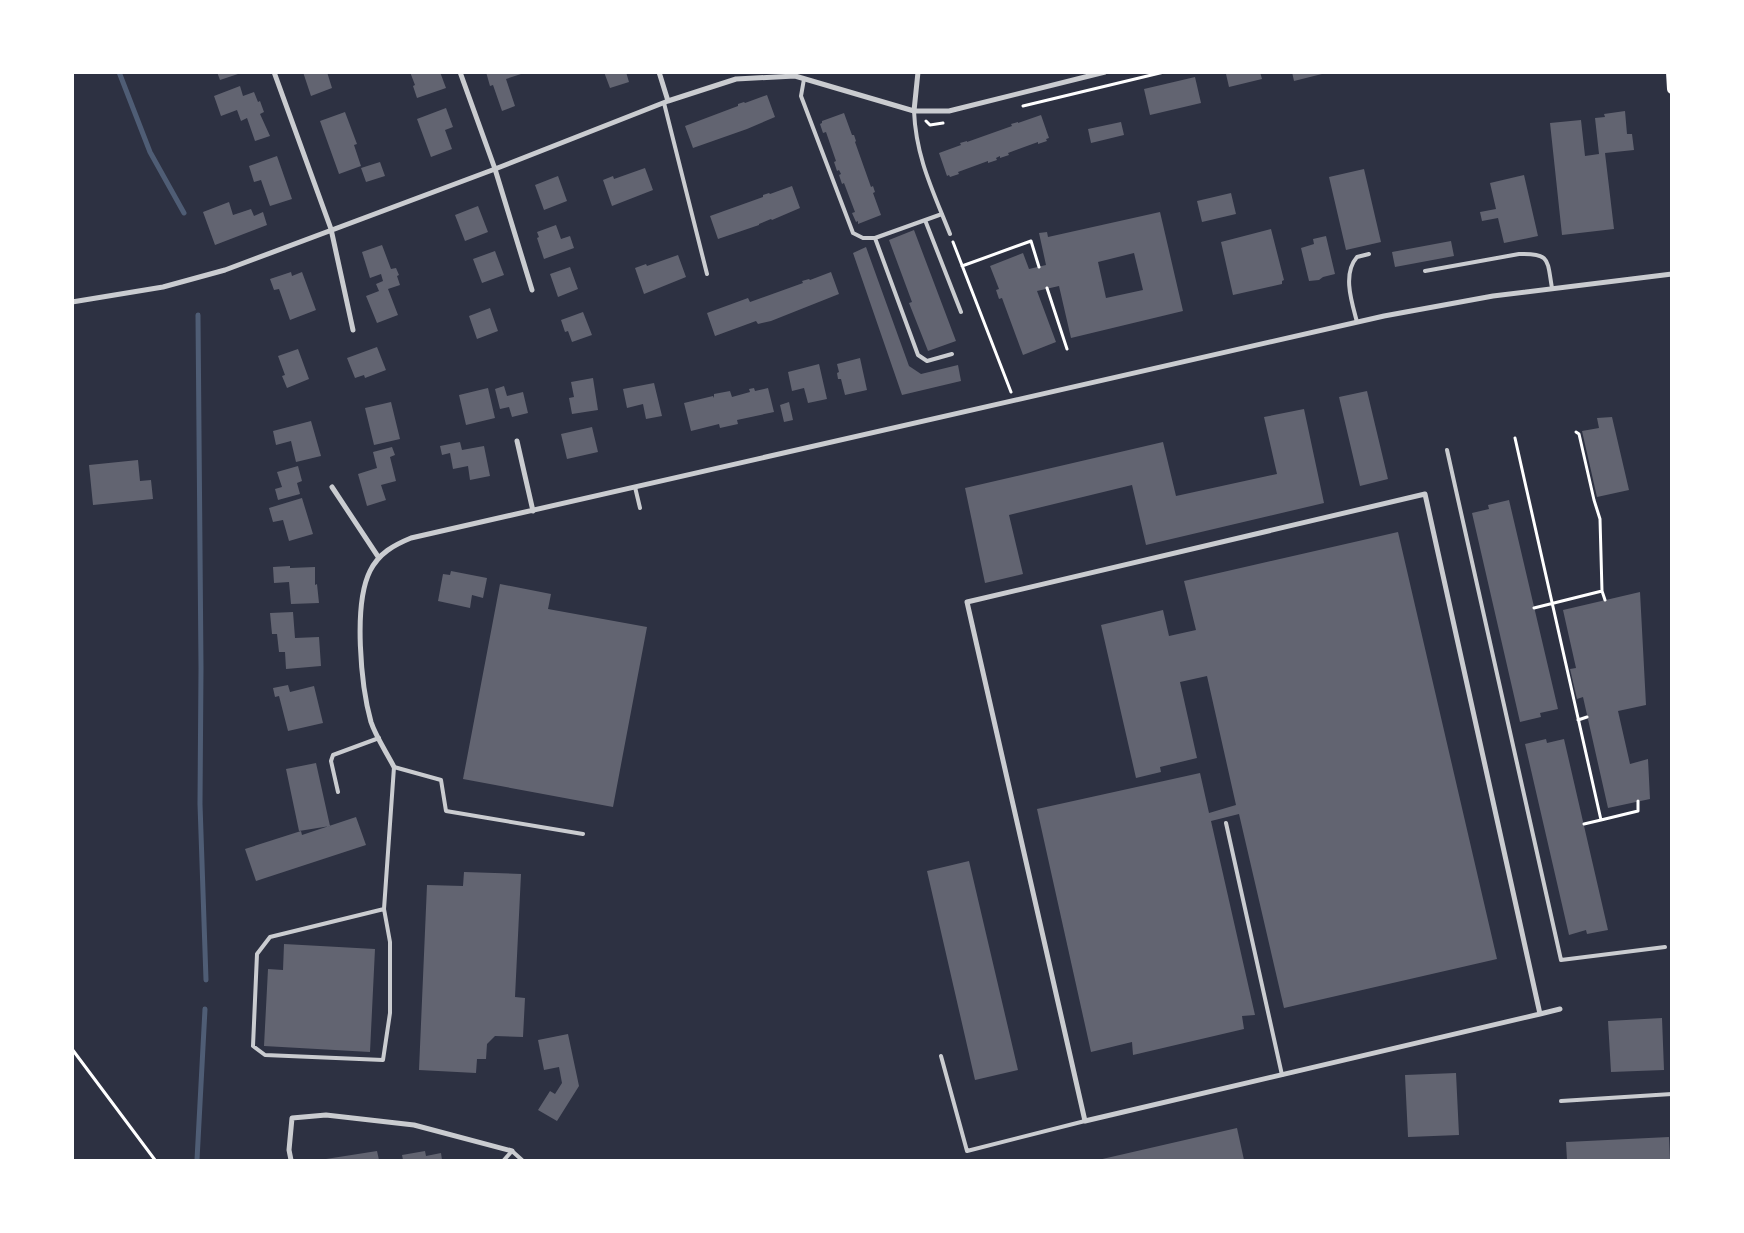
<svg xmlns="http://www.w3.org/2000/svg" width="1744" height="1233" viewBox="0 0 1744 1233" font-family="Inter,sans-serif">
	<style>
		.lines { fill: none; stroke-linecap: round; stroke-linejoin: round }
		.stream { stroke: #4f5d75; stroke-width: 5 }
		.building { fill: #626471; fill-rule: evenodd }
		.path { stroke: #fff; stroke-width: 3 }
		.service { stroke: #caccd0; stroke-width: 4 }
		.minor { stroke: #caccd0; stroke-width: 5 }
		.secondary { stroke: #fff; stroke-width: 10 }
	</style>
	<rect width="100%" height="100%" fill="#2d3142"/>
	<g class="lines">
		<path class="stream" d="M119,72L150,152L184,213
			M198,315L201,668L200,804L206,980
			M197,1160L205,1009"/>
	</g>
	<path class="building" d="M217,72H241V73L220,80Z
		M303,72H327L332,88L311,96Z
		M410,72H440L446,88L417,98L413,86L415,85Z
		M486,72H520L521,74L506,79L515,106L502,111L493,85L490,86Z
		M604,72H626L629,82L610,88Z
		M1233,72H1260L1262,79L1229,87L1226,74Z
		M1292,72H1326V73L1294,81Z
		M1195,77L1201,103L1150,115L1144,89Z
		M240,86L243,96L254,92L258,102L260,101L264,112L260,114L270,136L255,141L247,118L241,121L237,110L221,116L214,96Z
		M767,95L775,117L747,129L693,148L685,126L738,106V104L744,102L745,103Z
		M446,108L453,127L445,130L452,149L431,157L417,119Z
		M1625,111L1627,134H1632L1634,150L1605,153L1614,229L1562,235L1550,123L1581,120L1585,156L1599,154L1595,118L1605,117L1604,114Z
		M345,112L357,144L354,145L361,166L339,174L320,121Z
		M844,113L852,135H854L856,141L855,142L871,187L873,186L875,192L873,193L881,215L858,224V221L856,222L852,213L855,212L844,183L842,184L839,175L841,174L839,170L837,171L834,162L836,161L826,132L823,133L820,124L822,123V121Z
		M1041,115L1049,138L1046,139L1047,141L1038,144V142L1008,153L1009,155L1000,158V156L996,158L997,160L988,163V161L958,172L959,174L950,177L949,175L947,176L939,153L961,145L960,143L967,141V142L1012,126L1011,124L1018,122V123Z
		M1121,122L1124,135L1091,143L1088,129Z
		M277,156L292,199L270,206L261,180L254,182L249,166Z
		M380,162L385,176L366,182L361,168Z
		M645,168L653,190L612,206L603,180L613,176L614,179Z
		M1364,169L1381,242L1346,250L1329,177Z
		M1524,175L1538,236L1504,243L1498,218L1482,221L1480,212L1496,209L1490,183Z
		M558,176L567,201L544,210L535,185Z
		M792,186L800,208L772,220L771,219L759,224V225L718,239L710,216L763,197V195L769,193L770,194Z
		M1231,193L1236,214L1202,222L1197,201Z
		M229,202L233,215L251,209L254,216L263,212L267,225L215,245L203,212Z
		M478,206L488,232L465,241L455,215Z
		M1160,212L1183,311L1071,338L1059,286L1037,291L1056,342L1023,355L1002,298L999,299L996,290L999,289L990,266L1023,253L1029,269L1046,265L1039,233L1047,232L1048,237ZM1134,253L1143,290L1106,298L1098,262Z
		M556,225L561,239L570,236L574,248L544,259L537,238L539,237L537,232Z
		M1271,229L1284,280L1282,281V284L1233,295L1221,242Z
		M914,230L956,341L928,351L909,303L912,302L889,240Z
		M1326,236L1335,274L1323,277L1319,280L1309,281L1301,248L1314,244L1313,239Z
		M1451,241L1454,256L1395,267L1392,252Z
		M382,245L391,269L396,268L399,275L397,276L400,285L388,289L398,315L377,323L366,296L379,291L376,284L383,281L381,274L370,278L362,252Z
		M866,247L909,366L921,374L958,365L961,381L902,395L853,253Z
		M495,251L504,275L482,283L473,259Z
		M678,255L686,277L644,294L635,268L646,264L647,266Z
		M570,267L578,289L558,297L550,274Z
		M291,272L292,276L302,272L316,310L290,320L279,289L274,290L270,279Z
		M831,272L839,294L771,321L758,324L756,321L715,336L707,313L748,298L750,302L803,283L802,281L809,279L810,280Z
		M490,308L498,331L477,339L469,316Z
		M583,312L592,335L572,342L568,331L565,332L561,320Z
		M377,347L386,370L365,378L364,375L355,378L347,358Z
		M298,349L309,379L287,388L282,376L285,375L278,356Z
		M860,358L867,390L845,395L841,379H838L837,373L839,372L837,364Z
		M819,364L827,399L808,403L804,388L792,391L788,372Z
		M593,378L598,410L572,414L569,398L574,397L571,382Z
		M654,383L662,416L646,419L643,404L627,408L623,389Z
		M504,386L507,396L523,392L528,413L512,417L509,407L500,409L495,389Z
		M488,388L495,418L466,425L459,395Z
		M754,388L755,391L768,388L774,412L737,420L738,424L720,428L719,424L691,431L684,403L713,396L714,398V394L730,391L732,397L750,392L749,389Z
		M1367,391L1388,479L1360,486L1339,397Z
		M391,402L400,439L374,445L365,408Z
		M789,402L793,420L784,422L780,405Z
		M1304,409L1324,503L1146,545L1132,485L1009,515L1023,574L985,583L965,488L1163,442L1176,496L1277,474L1264,417Z
		M1612,417L1629,490L1597,497L1582,431L1599,428L1597,418Z
		M311,421L321,456L296,462L291,441L276,445L273,431Z
		M592,427L598,452L567,459L561,434Z
		M460,442L462,450L484,446L490,476L470,480L468,466L453,469L450,453L442,455L440,446Z
		M392,447L395,455L390,457L396,481L381,485L386,500L367,506L358,474L377,468L373,452Z
		M138,460L140,481L151,480L153,499L93,505L89,465Z
		M298,466L302,481L297,483L300,494L278,500L275,489L282,487L277,472Z
		M302,498L313,534L289,541L283,520L273,522L269,508Z
		M1509,500L1558,709L1540,713L1541,717L1520,722L1472,513L1489,509L1488,505Z
		M1398,532L1497,959L1284,1008L1239,814L1211,821L1255,1015L1242,1016L1244,1029L1133,1055L1132,1042L1091,1052L1037,809L1200,773L1209,813L1236,805L1207,676L1180,682L1197,758L1160,767L1161,772L1136,778L1101,625L1163,610L1169,636L1196,630L1184,581Z
		M290,566V568L315,567V585L317,584L319,603L291,604L289,582L274,583L273,567Z
		M451,571L487,578L483,598L472,595L470,608L438,601L443,574L450,575Z
		M500,584L551,594L548,609L647,627L613,807L463,779Z
		M1640,592L1646,705L1618,711L1630,764L1648,759L1650,799L1608,808L1583,697L1577,699L1570,669L1576,668L1563,610Z
		M293,612L295,638L319,637L321,666L286,669L285,652H279L277,634H272L270,613Z
		M288,685L290,692L314,686L323,723L288,731L279,696L275,697L273,688Z
		M1546,739L1547,743L1564,739L1608,930L1587,934L1586,930L1569,935L1525,744Z
		M316,763L330,826L299,831L286,769Z
		M356,817L366,845L256,881L245,849L301,831L302,835Z
		M969,861L1018,1070L975,1080L927,871Z
		M464,872L521,874L515,997L525,998L523,1037L495,1036L487,1044L486,1059H477L476,1073L419,1070L427,885L463,886Z
		M284,944L375,949L370,1052L264,1046L268,969L283,970Z
		M1662,1018L1664,1070L1611,1072L1608,1021Z
		M568,1034L579,1086L557,1121L538,1110L550,1091L555,1094L562,1083L559,1067L544,1070L538,1040Z
		M1456,1073L1459,1135L1408,1137L1405,1075Z
		M1237,1128L1244,1160H1098Z
		M1669,1137L1670,1160H1567L1566,1142Z
		M377,1151L379,1160H326V1159Z
		M425,1151L426,1156L441,1153L442,1160H403L402,1155Z"/>
	<g class="lines">
		<path class="path" d="M1023,106L1164,72
			M926,121L930,125L943,123
			M953,242L1011,392
			M962,266L1031,241L1039,267
			M1047,288L1067,349
			M1515,438L1601,820L1584,824
			M1602,591L1605,600
			M1534,608L1602,591L1600,519L1594,500L1579,434L1576,432
			M1578,720L1587,717
			M1601,820L1638,811V801
			M72,1049L155,1160"/>
		<path class="service" d="M804,79L801,96L853,233L863,238H875L942,214
			M664,103L707,274
			M914,111C916,158 933,191 950,234
			M925,220L961,312
			M875,238L918,355L927,361L952,354
			M1425,271L1519,254C1551,253 1547,260 1552,288
			M1357,322C1352,303 1342,274 1357,257L1369,254
			M1447,450L1561,960L1665,947
			M635,487L640,508
			M338,792L331,761L333,755L379,738
			M1226,823L1282,1075
			M384,909L270,937L257,954L253,1046L265,1055L383,1060L390,1013V942L384,909L394,767L441,780L446,811L583,834
			M941,1056L967,1151L1085,1121
			M1561,1101L1672,1094
			M504,1160L512,1151L522,1160"/>
		<path class="minor" d="M274,72L331,229L353,330
			M460,72L495,169L532,290
			M659,72L668,101
			M914,111L918,72
			M72,302L163,287L225,270L495,169L668,101L736,79L795,76L914,111H949L1105,72
			M517,441L533,511
			M332,487L379,558
			M394,767C387,753 376,737 371,722C361,686 353,605 370,571C379,553 394,545 411,538L1384,316L1493,296L1672,274
			M1540,1014L1425,494L967,602L1085,1121L1540,1014L1560,1009
			M291,1160L289,1150L292,1118L326,1115L414,1125L512,1151"/>
		<path class="secondary" d="M1671,72L1672,89"/>
	</g>
	<rect width="1744" height="1233" fill="none" stroke="#ffffff" stroke-width="148"/>
</svg>
